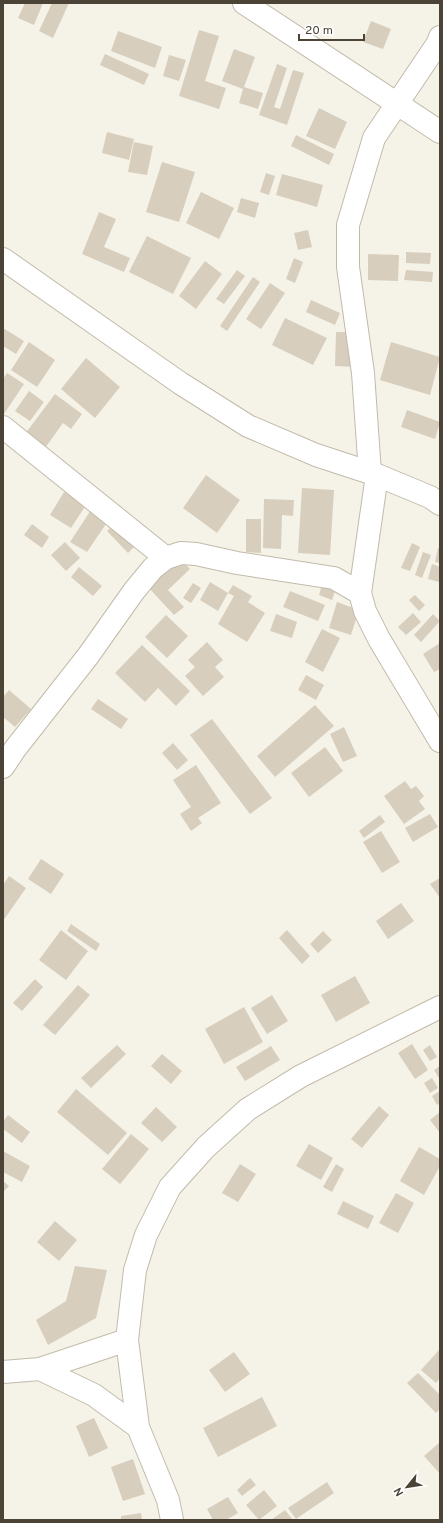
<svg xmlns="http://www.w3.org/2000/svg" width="443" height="1523" viewBox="0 0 443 1523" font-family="Overpass,sans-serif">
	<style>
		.building { fill: #d8cebd }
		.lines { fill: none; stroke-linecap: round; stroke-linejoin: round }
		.minor-casing { stroke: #c2bbaa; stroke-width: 24 }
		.minor { stroke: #fff; stroke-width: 22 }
	</style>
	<rect width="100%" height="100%" fill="#f5f2e8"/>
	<path class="building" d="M25,3H43L34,25L18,18Z
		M52,3H69L53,38L39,31Z
		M371,21L391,29L383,49L363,42Z
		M199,30L219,36L205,81L226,88L219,109L179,96Z
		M118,31L162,47L155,68L111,51Z
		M234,49L255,57L244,87L263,93L258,109L239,103L243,89L222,81Z
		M105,54L149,74L144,85L100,65Z
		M169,55L186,60L179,81L163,76Z
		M277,64L287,68L274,107L280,109L293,70L304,73L287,125L259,115Z
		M319,108L347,122L335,149L306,136Z
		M107,132L134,139L129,160L102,153Z
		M296,135L334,154L329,165L291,146Z
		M134,142L153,146L147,175L128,172Z
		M162,162L195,172L179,222L146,212Z
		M266,173L275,176L269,195L260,192Z
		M282,174L323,185L317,207L276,195Z
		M201,192L234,208L219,239L186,223Z
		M241,198L259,203L255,218L237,212Z
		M99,212L116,219L104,247L130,258L124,272L82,254Z
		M308,230L312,247L298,250L294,233Z
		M147,236L191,258L173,294L129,272Z
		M406,252L431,253L430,264L406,263Z
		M368,254L399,255L398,281L368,280Z
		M294,258L303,262L295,283L286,279Z
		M205,261L222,274L196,309L179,296Z
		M237,270L245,276L224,304L216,299Z
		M406,270L433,272L432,282L404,280Z
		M253,277L260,282L227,331L220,326Z
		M270,283L285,293L261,329L246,319Z
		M311,300L340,313L335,325L306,312Z
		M285,318L327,338L313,365L272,345Z
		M3,328L24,341L16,354L3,346Z
		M336,332H358L357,367L335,366Z
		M29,342L55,360L37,387L11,370Z
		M391,342L440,357L430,395L380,380Z
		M86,358L120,387L95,418L61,389Z
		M7,373L24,384L4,414L3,379Z
		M29,391L44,402L30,421L15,411Z
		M55,394L82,414L71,429L63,423L45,448L25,434Z
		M407,410L440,422L435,439L401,427Z
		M206,475L240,500L217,533L183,508Z
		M302,488L334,490L330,555L298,553Z
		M64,492L86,505L71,528L50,515Z
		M264,499L294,500L293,516L282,515L281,549L263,548Z
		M91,510L108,521L87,552L70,542Z
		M246,519H261V553L246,552Z
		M32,524L49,537L42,548L24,535Z
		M114,524L135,546L128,553L107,531Z
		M65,542L80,558L66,571L51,555Z
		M412,543L420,547L410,571L401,568Z
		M438,548H440V563L435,562Z
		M423,552L431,555L422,578L415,575Z
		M177,555L190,569L168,590L184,607L174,615L146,585Z
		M432,564L440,567L439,582L428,579Z
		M79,567L102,586L93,596L71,577Z
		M323,581L337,585L332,600L319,595Z
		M210,582L228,593L218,611L200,600Z
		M193,583L201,588L191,603L183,598Z
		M233,585L252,596L248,602L265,613L247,642L218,624L234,596L228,593Z
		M290,591L325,605L318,621L283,607Z
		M415,595L425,605L419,611L409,600Z
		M337,602L359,610L351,635L329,628Z
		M413,613L421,622L406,635L398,627Z
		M276,614L297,622L292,638L270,631Z
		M433,614L440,621L421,642L414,635Z
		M166,615L188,636L167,658L145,637Z
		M322,629L340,638L323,672L305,662Z
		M207,642L223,660L215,667L224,677L203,696L185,676L195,667L188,660Z
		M440,643V669L434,672L423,654Z
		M142,645L190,691L176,706L158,688L145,702L115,673Z
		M306,675L324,685L316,700L298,690Z
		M9,690L31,709L15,727L3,717V697Z
		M98,699L128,719L121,729L91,709Z
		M315,705L334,726L275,777L257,756Z
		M212,719L272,798L250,814L190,735Z
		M344,727L357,756L343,762L330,734Z
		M173,743L188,760L177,770L162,753Z
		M325,747L343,771L309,797L291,773Z
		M196,765L221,803L198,818L202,823L191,831L180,814L191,807L173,780Z
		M405,781L411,789L416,786L424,796L419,801L425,809L404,824L384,796Z
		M430,814L438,827L413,842L405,828Z
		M380,815L385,822L364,838L359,831Z
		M381,831L400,862L382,873L363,842Z
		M41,859L64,874L51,894L28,879Z
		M9,876L26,888L3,921V885Z
		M440,878V898L430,884Z
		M401,903L414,921L388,939L376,921Z
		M71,924L100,944L96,951L67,931Z
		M61,930L88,951L66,980L39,960Z
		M287,930L310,956L302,964L279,938Z
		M323,931L332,940L318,953L310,944Z
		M355,976L370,1003L336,1022L321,995Z
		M35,979L43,987L22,1011L13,1003Z
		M78,985L90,995L55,1035L43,1025Z
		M272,995L288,1021L267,1034L251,1008Z
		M244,1007L263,1042L224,1064L205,1029Z
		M412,1044L428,1070L415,1079L398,1053Z
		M117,1045L126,1054L91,1088L81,1078Z
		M430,1045L437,1057L430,1061L423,1050Z
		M271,1046L280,1060L245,1081L236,1067Z
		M162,1054L182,1071L171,1084L151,1066Z
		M440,1066V1080L434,1070Z
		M432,1078L438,1088L430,1093L424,1083Z
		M76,1089L127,1133L108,1155L57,1112Z
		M440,1091V1103L437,1105L432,1096Z
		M379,1106L389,1115L362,1148L351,1139Z
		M156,1107L177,1127L162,1142L141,1123Z
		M440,1112V1133L430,1120Z
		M8,1115L30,1132L22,1143L3,1129V1122Z
		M131,1134L149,1149L120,1184L102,1169Z
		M309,1144L333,1158L321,1180L296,1166Z
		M419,1147L440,1159V1166L424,1195L400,1181Z
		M3,1151L30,1166L22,1182L3,1172Z
		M240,1164L256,1174L238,1202L222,1193Z
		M336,1164L344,1169L332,1192L323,1187Z
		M3,1181L9,1186L3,1192Z
		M396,1193L414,1203L398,1233L379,1223Z
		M343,1201L374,1216L368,1229L337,1214Z
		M55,1221L77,1240L59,1261L37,1242Z
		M75,1266L107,1270L96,1318L48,1345L36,1320L66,1301Z
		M440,1349V1378L436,1383L421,1370Z
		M234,1352L250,1374L225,1392L209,1370Z
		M418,1373L440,1395V1409L436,1413L407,1383Z
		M262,1397L277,1426L218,1457L203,1428Z
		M94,1418L108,1448L89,1457L76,1426Z
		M440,1442V1474L424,1456Z
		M133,1459L145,1494L123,1501L111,1467Z
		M250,1478L256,1485L242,1496L237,1490Z
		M327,1482L334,1493L296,1519L288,1508Z
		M264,1490L277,1506L259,1520L246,1505Z
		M228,1497L238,1513L226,1520H213L207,1509Z
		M285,1510L293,1520H271Z
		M141,1513L142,1520H121V1516Z"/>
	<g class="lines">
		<g class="minor-casing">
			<path id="minor" d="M244,3L440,132
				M3,259L180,383L248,426L316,455L377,475L430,497L440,504
				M3,427L166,558
				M370,473L363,373L348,267V225L374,138L438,43L440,37
				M360,593L377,475
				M3,767L15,749L88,656L134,591L153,568L166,558L181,553L196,554L237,563L334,578L360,593L365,611L379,639L440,741
				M40,1369L94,1395L138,1427
				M3,1372L40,1369L127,1340
				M172,1520L168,1500L138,1427L127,1340L135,1270L146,1235L170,1187L206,1147L248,1109L301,1076L440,1007"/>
		</g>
		<use href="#minor" class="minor"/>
	</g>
	<rect width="443" height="1523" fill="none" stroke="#4a4336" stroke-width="8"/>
	<g transform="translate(407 1487) rotate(240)" stroke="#ffffff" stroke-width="3" paint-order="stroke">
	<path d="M0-3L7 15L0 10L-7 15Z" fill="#4a4336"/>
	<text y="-6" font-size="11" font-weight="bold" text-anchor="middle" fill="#4a4336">N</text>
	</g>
	<path d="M299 34v6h65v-6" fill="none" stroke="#4a4336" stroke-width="2"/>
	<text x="305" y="34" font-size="12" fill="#4a4336" stroke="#ffffff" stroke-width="3" paint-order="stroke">20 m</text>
</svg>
